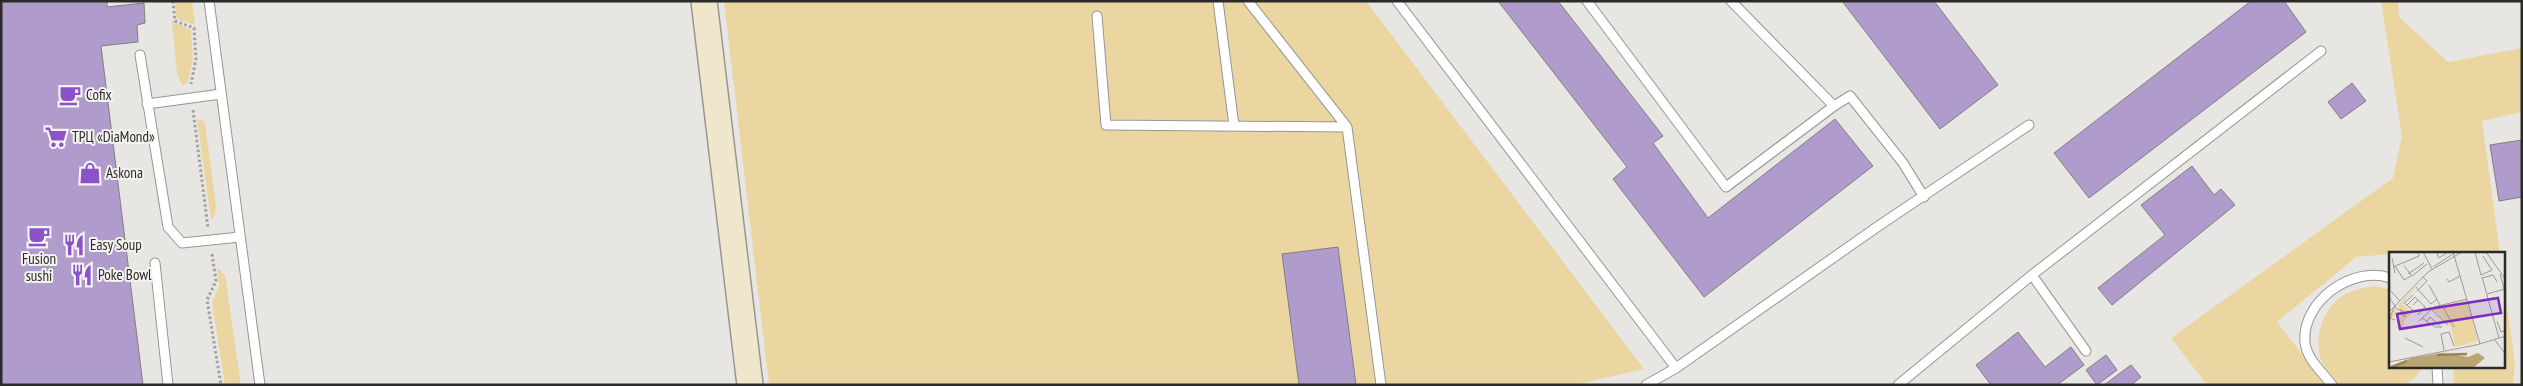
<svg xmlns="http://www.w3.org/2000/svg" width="2523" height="386" viewBox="0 0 2523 386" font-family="'PT Sans Narrow',sans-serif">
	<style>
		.green { fill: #ebd6a2 }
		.building { fill: #b09ccc; stroke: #807f82 }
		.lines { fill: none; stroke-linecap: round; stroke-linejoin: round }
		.lane-casing { stroke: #979693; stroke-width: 11 }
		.secondary-casing { stroke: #979693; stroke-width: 28 }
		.path { stroke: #a1a19d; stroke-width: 3; stroke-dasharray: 2.5 2.5; stroke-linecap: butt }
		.lane { stroke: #fff; stroke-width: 9 }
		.secondary { stroke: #f0e6cc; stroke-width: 25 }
		.labels { text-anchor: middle; stroke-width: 4; stroke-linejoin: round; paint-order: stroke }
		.poi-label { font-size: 15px; fill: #2a2a28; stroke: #f4f3f0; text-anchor: start }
		.inset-river { fill: none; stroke: #9a8654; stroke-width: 2.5 }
		.inset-road { fill: none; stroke: #9b9b98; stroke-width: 1 }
		.view { fill: #7b2cbf; fill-opacity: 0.15; stroke: #7b2cbf; stroke-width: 2.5 }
		.inset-edge { fill: none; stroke: #2a2a28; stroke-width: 2.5 }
	</style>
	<rect width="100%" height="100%" fill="#e7e6e2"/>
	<path class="green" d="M175,1H192L195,25L177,19Z
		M724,1H1366L1644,369L1574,385H769Z
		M2381,1H2398L2399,17L2448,62L2522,48V112L2482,121L2500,253L2390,254L2356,257L2277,322L2326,385H2207L2171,338L2393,178L2402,136Z
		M172,21L191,30L193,59L188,82L183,86L177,74Z
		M197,119L202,120L205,124L216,205L215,215L211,220Z
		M217,268L225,275L241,385H225L212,303L219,286Z
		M2504,284L2515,363L2513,385H2454L2453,367H2504Z
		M2373,286L2390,289V367H2422L2417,376L2405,385H2339C2334,377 2325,369 2321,360C2313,337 2324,307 2344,295C2353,290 2363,288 2373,286Z"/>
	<path class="building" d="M1,1H107V7L144,3L145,23L137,25L138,42L101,46L143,385H1Z
		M1498,1H1558L1663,136L1653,143L1708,218L1835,119L1873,166L1704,297L1613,179L1627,167Z
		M1842,1H1934L1998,85L1940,129Z
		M2251,1H2284L2306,32L2089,198L2054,153Z
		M2352,83L2366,101L2341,119L2328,102Z
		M2522,140V197L2499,201L2490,145Z
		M2192,166L2214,195L2221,189L2235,205L2112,305L2098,288L2165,235L2141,205Z
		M1338,247L1356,385H1299L1282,254Z
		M2018,332L2045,367L2071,347L2084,365L2057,385H1991L1976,365Z
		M2106,355L2117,370L2097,385L2086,370Z
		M2131,365L2141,377L2131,385H2104Z"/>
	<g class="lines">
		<g class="lane-casing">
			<path id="lane" d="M209,1L260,385
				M1218,1L1234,126
				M1248,1L1347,127L1381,385
				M1397,1L1676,368
				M1587,1L1726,187L1834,106
				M1731,1L1834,106L1850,96L1903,163L1924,197
				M1097,16L1106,125L1347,127
				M140,55L168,227L182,243L240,237
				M147,104L221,94
				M155,263L168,385
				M2086,351L2032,275L2321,51
				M2437,367L2438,385
				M1646,385L1676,368L1877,227L2029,125
				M1898,385L2032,275
				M2332,385C2322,372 2307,359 2305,343C2301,301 2353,265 2390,278"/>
		</g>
		<g class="secondary-casing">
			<path id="secondary" d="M704,1L750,385"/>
		</g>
		<path class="path" d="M173,1L175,21L194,28L196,59L191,84
			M193,110L208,228
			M212,254L216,281L207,300L221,385"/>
		<use href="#lane" class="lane"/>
		<use href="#secondary" class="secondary"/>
	</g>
	<defs>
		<g id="cafe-bare" transform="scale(1.725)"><path d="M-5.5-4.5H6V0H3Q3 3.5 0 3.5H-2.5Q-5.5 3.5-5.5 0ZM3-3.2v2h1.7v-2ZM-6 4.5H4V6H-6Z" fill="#8c52c9" stroke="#f4f3f0" stroke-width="2.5" paint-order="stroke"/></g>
		<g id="supermarket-bare" transform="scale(1.725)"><path d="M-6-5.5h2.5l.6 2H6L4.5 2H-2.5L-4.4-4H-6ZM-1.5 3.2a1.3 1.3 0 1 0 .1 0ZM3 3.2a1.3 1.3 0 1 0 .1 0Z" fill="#8c52c9" stroke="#f4f3f0" stroke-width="2.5" paint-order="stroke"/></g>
		<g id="shop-bare" transform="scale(1.725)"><path d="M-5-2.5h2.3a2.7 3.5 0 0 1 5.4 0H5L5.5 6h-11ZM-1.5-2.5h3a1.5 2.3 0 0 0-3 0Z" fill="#8c52c9" stroke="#f4f3f0" stroke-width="2.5" paint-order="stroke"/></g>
		<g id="restaurant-bare" transform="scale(1.725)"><path d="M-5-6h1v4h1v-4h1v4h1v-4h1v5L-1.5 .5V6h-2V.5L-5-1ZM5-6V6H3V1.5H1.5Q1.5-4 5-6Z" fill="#8c52c9" stroke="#f4f3f0" stroke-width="2.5" paint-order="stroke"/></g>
	</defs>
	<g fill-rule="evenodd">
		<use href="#cafe-bare" x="70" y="95"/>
		<use href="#supermarket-bare" x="56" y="137"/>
		<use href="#shop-bare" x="90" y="173"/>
		<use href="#cafe-bare" x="39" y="236"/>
		<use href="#restaurant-bare" x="74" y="245"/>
		<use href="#restaurant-bare" x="82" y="275"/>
	</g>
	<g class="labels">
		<g class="poi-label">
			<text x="86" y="100">Cofix</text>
			<text x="72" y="142">ТРЦ «DiaMond»</text>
			<text x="106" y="178">Askona</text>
			<text x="90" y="250">Easy Soup</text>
			<text x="39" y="264" text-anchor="middle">Fusion<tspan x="39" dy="17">sushi</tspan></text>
			<text x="98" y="280">Poke Bowl</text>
		</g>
	</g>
	<g transform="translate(2389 252)">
		<rect width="116" height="116" fill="#e7e6e2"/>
		<path d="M29,33L13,52L23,61L15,69L16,81V76L10,77L0,67V64L7,55L6,65H2L4,61L1,66L7,74L11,72L9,58L14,66L9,53ZM78,47L89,89L66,95L62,75L44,57Z" fill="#ebd6a2"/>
		<path d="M53,101L79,105L89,101L96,106L84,116H0L22,106Z" fill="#bba673"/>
		<path class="inset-river" d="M48,103L78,102M0,116L18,109"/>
		<path class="inset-road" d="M34,0L43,17M51,0L48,2L50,6L59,0M64,0L91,92M86,0L92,23L103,18L94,4M97,0L117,28M3,6L6,21M0,11L1,37M6,14L15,28L22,24M15,14L23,24L38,12M4,15L30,4L29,0M44,15L67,0M19,22L35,11M111,22L117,44M93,25L110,86M93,26L104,23L108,30M58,27L60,30L71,24M40,33L51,53M27,35L42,52L48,47M0,37L11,49M28,39L38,29L34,25M98,42L116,37M24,43L15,51L25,59M0,45L8,57L14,59M18,53L26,45L29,48M24,53L29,48L36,55L29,63M53,53L65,75M5,55L1,66L6,68M11,57L15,65L17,63L14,59M42,57L59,73M0,60L39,20L73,0M33,66L46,75H53M30,69L45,55L78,47M38,69L41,65L52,75M108,69L112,80L117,78M16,86L34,95M106,88L117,103M55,98L52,82L60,80L65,94M0,110L87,93L117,84"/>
		<path class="view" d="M109,46L112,61L11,77L8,62Z"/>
		<rect width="116" height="116" class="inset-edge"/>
	</g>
	<rect width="2523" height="386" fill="none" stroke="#2a2a28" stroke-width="5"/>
</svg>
